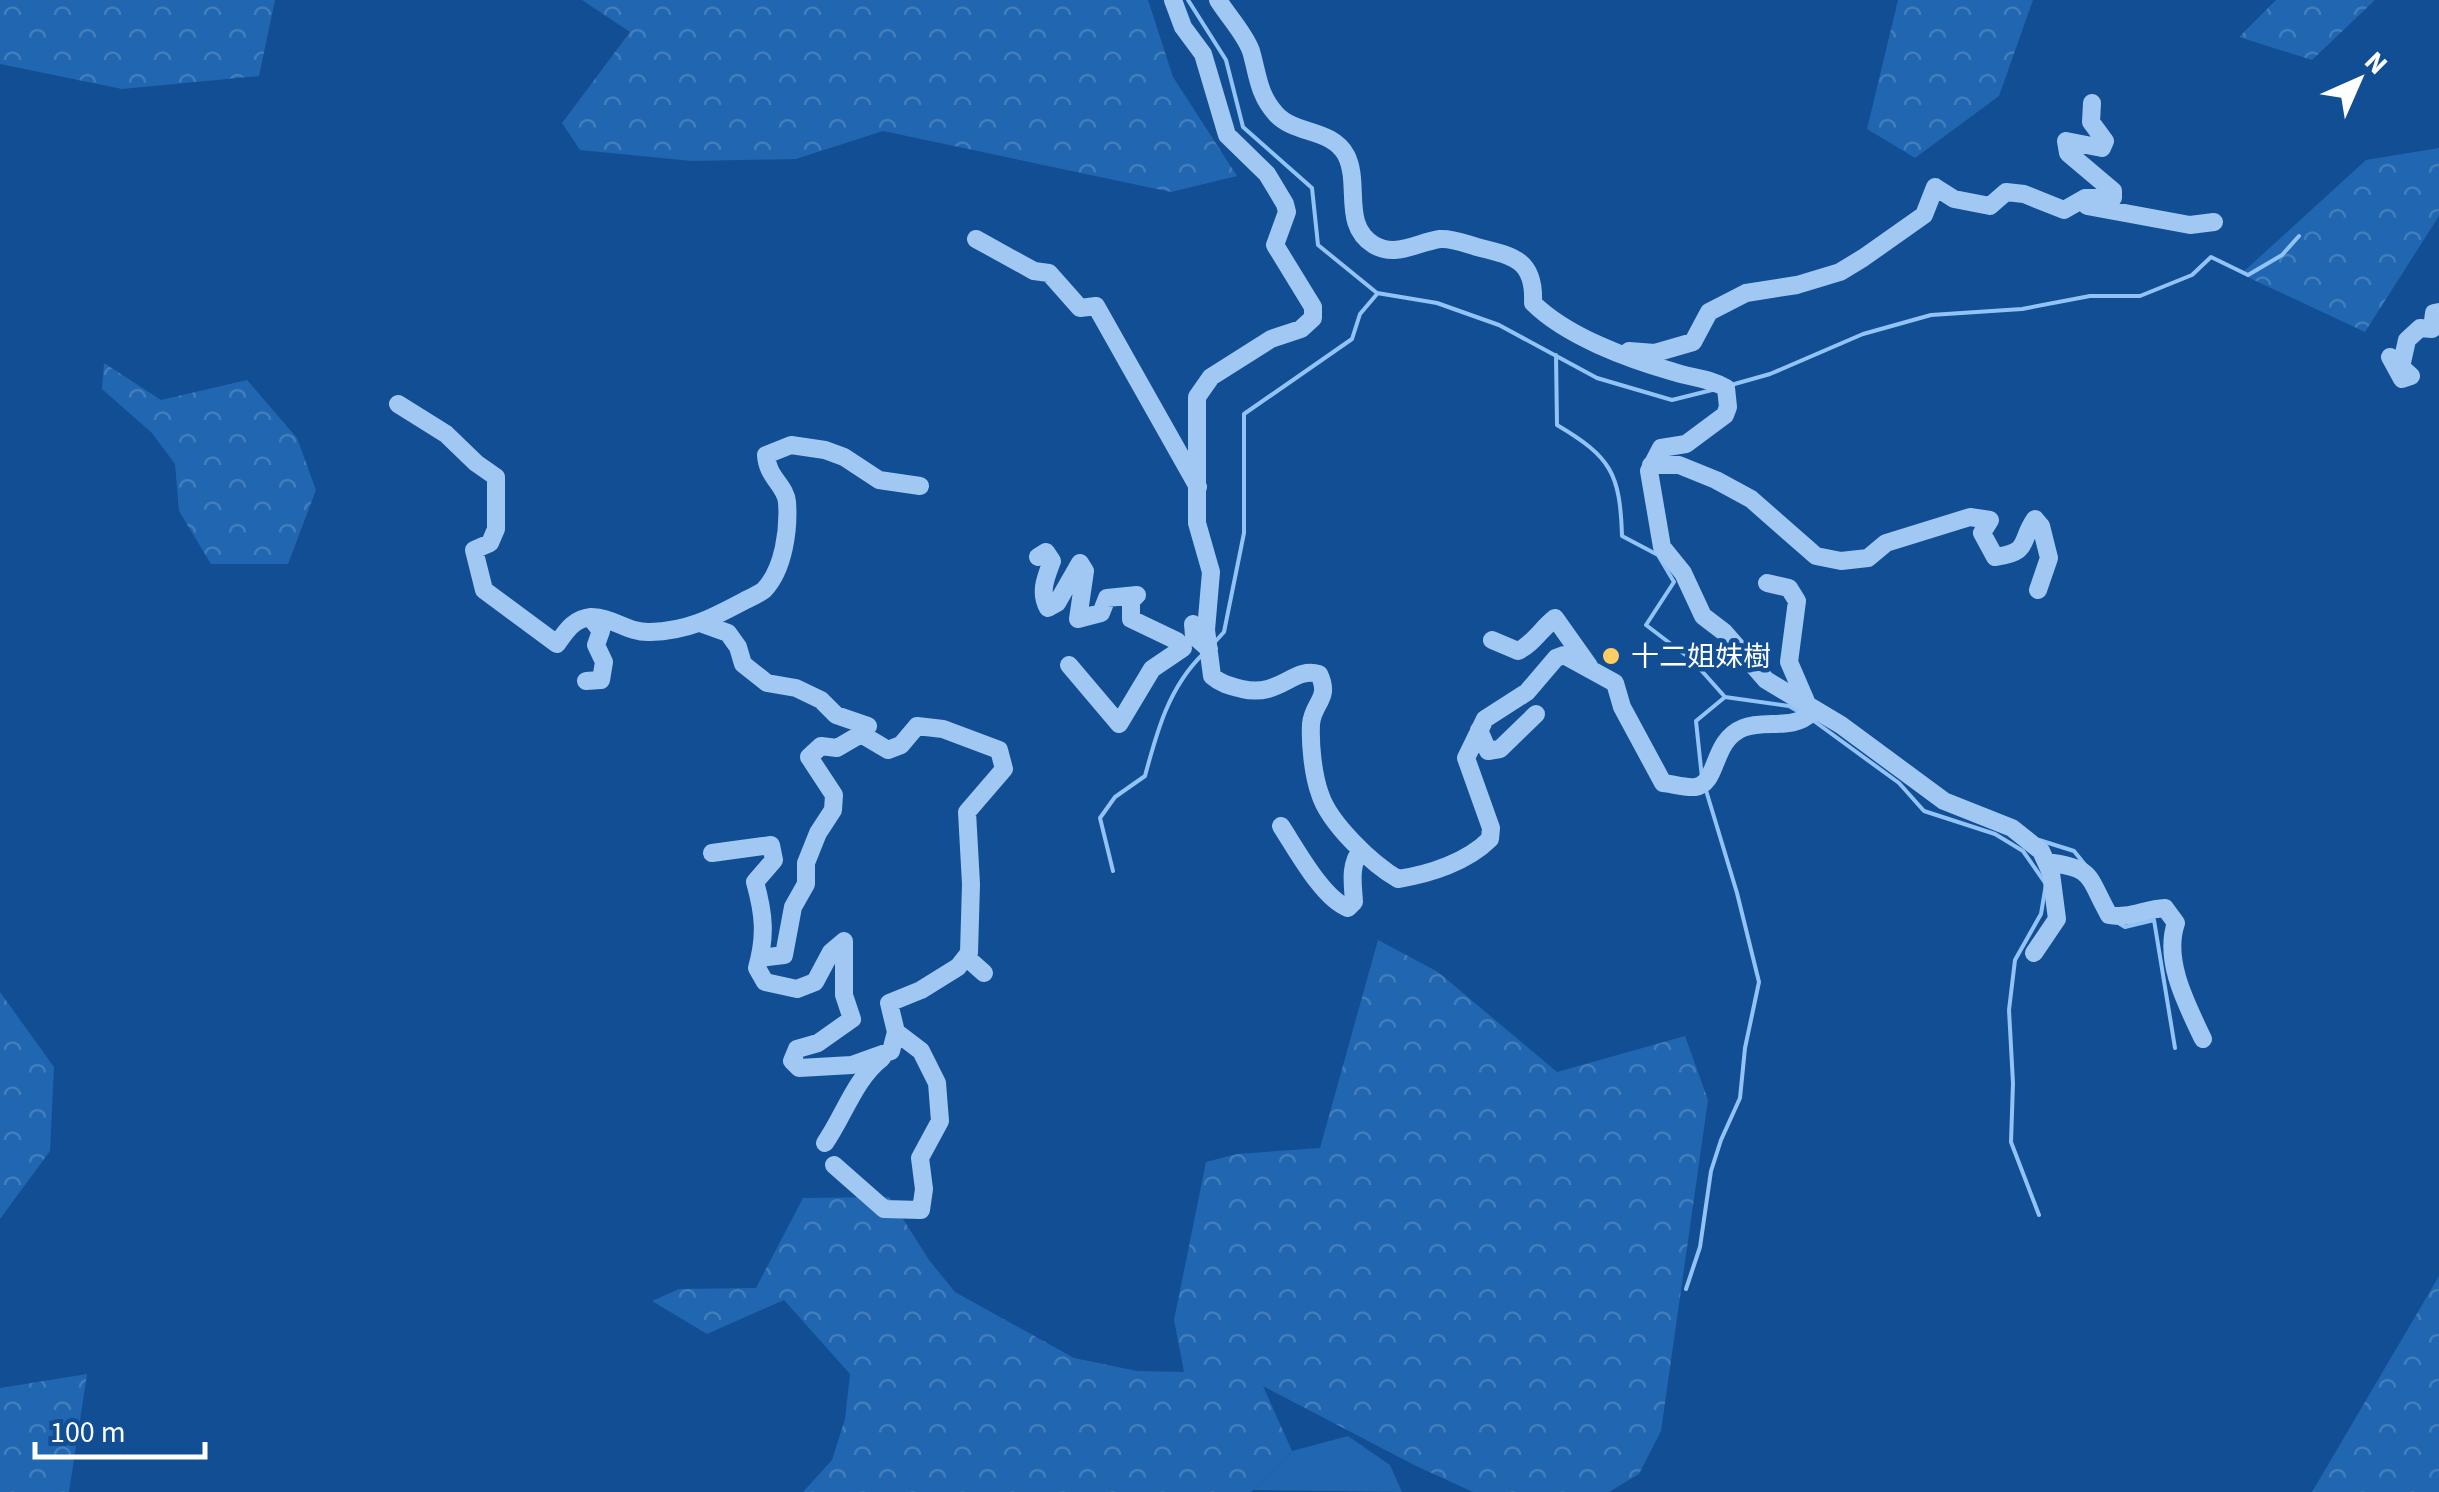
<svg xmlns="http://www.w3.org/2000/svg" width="2439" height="1492" viewBox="0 0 2439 1492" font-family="'Source Sans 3','Noto Sans TC',sans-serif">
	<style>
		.green { fill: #2166b0 }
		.forest { fill: url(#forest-crowns) }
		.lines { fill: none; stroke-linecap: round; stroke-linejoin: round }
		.stream { stroke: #92c3f6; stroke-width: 4 }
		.minor { stroke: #a0c8f2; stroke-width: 18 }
		.poi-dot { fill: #ffcd61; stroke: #124e93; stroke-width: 4 }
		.labels { text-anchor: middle; stroke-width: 9; stroke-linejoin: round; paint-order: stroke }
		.poi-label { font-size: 28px; fill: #fff; stroke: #124e93; text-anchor: start }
	</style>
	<defs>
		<pattern id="forest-crowns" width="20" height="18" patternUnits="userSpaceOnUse" patternTransform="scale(2.5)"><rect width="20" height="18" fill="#2166b0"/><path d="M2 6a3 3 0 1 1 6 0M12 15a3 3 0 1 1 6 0" fill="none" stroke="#427dbc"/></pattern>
	</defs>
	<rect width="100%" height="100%" fill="#124e93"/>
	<path class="green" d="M1348,1436L1390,1465L1402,1492L1253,1490L1292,1451Z"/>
	<path class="forest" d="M0,0H275L259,76L122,89L0,64Z
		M582,0H1148L1173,77L1237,176L1171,192L883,131L796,159L692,161L580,150L562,123L630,32Z
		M1898,0H2033L1999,96L1915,158L1867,129Z
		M2276,0H2375L2312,60L2239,37Z
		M2439,148V216L2365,332L2241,274L2366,160Z
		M104,363L161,400L247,380L297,438L316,490L288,564H211L179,511L175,464L152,433L102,389Z
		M1378,940L1438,972L1557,1072L1685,1036L1708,1100L1661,1431L1639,1474L1609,1492H1473L1416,1466L1263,1386L1292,1451L1251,1492H803L832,1460L845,1419L850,1374L784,1300L707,1334L652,1301L679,1289L756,1288L803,1198L889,1197L929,1260L955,1292L1074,1358L1137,1371L1184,1372L1174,1320L1206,1162L1237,1154L1320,1148Z
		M0,992L54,1067L50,1151L0,1219Z
		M2439,1276V1492H2312Z
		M87,1374L69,1492H0V1388Z"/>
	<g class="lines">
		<path class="stream" d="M1188,0L1226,60L1243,127L1312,188L1318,245L1377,293L1437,303L1499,325L1597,378L1672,400L1712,390
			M1556,355L1557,425C1611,457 1620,473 1622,536L1658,555L1674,582L1646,625L1692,660L1725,697L1696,721L1702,778
			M1731,385L1770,374L1863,334L1931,315L2022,309L2090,296H2140L2192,275L2211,257L2248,275L2282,255L2299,236
			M1213,644L1224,632L1244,533V414L1352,339L1360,314L1377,294
			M1725,697L1789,706L1801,713
			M1814,721L1899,783L1924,811L1995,834L2023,851L2046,884L2041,914L2015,960L2009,1010L2013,1083L2011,1142L2039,1215
			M2039,840L2074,851L2086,866
			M1113,871L1100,818L1115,797L1145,776C1157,731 1169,687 1203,654
			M2120,924L2125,927L2154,920L2175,1048
			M1686,1289L1700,1247L1711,1171L1721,1140L1740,1098L1745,1048L1759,982L1737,893L1705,787"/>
		<path class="minor" d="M1173,0L1183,27L1203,54L1227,135L1267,174L1285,204L1287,212L1275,245L1313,307V318L1301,329L1271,339L1211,377L1197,397V523L1211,572L1206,630L1212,676C1221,684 1230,686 1242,689C1280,698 1293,666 1319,674C1331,699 1313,702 1311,724C1310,744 1313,775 1320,794C1329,823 1372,864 1398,879C1430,874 1467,862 1490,839L1491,828L1466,758L1485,719L1527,692L1556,658L1564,655L1615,683L1622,707L1663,783C1673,784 1685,788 1695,787C1719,784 1711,741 1743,728C1765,719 1793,731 1811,713L1789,662L1797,601L1789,588L1767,583
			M1218,0C1228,16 1245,34 1251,51C1258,75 1258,94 1276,114C1295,135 1331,128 1346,155C1361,184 1341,225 1374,245C1396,258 1418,242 1440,239C1452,238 1466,244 1477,247C1514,256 1535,260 1533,303C1566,336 1628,359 1674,372C1692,378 1710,378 1726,388L1728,407L1725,415L1686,444L1661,448L1649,471L1662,547L1683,573L1703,616L1724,632L1766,680L1841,725L1944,801L2012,828L2041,851L2051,873L2057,919L2034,953
			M2087,206L2190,225L2214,222
			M976,239L1034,271L1049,273L1080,308L1096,306L1198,487
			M1629,351L1655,353L1693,342L1709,312L1746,293L1797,285L1840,272L1863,258L1924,215L1935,187L1954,199L1990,206L2006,192L2024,194L2064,210L2085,198H2113V191L2068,153L2066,141L2102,148L2105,141L2091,122L2092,103
			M2390,357L2402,379L2411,376L2401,367L2407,340L2420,328L2432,329L2434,313L2439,312
			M398,404L446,434L476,463L496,477V529L490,543L474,550L484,590L557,644C566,631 574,618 592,617C612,617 628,633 650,632C688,631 712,618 744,601C750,598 759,594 764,590C784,569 789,529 787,502C786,486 767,477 766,455L791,445L825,450L844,457L879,480L920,486
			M1651,465H1679L1716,480L1751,499L1816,556L1841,561L1868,558L1886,543L1970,517L1990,520L1982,533L1995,557C2031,552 2019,542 2035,519L2041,526L2049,558L2038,590
			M1038,557L1046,552L1052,561C1046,577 1039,592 1048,608L1057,603L1080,563L1085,571L1078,619L1101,613L1107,598L1137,595L1131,601V619L1177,641L1183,648L1152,669L1119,724L1069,665
			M703,624L728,633L738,647L743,664L767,683L796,688L821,700L836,715L868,726L861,734
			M1193,624L1194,636L1209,649
			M1492,640L1518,651C1532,645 1542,628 1555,618L1589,666
			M586,681L601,680L604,662L596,645L601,631L590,617
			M1479,730L1488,751L1500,749L1536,714
			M1281,826C1296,849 1323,899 1348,908L1354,902C1353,885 1349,865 1361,850
			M712,853L771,845L774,860L755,882C764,914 766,936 757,968L765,982L797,989L815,982L831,952L844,941V995L852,1019L818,1043L797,1049L792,1061L799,1068L852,1065L891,1051L896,1032L889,1003L921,990L958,967L969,953L971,884L967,812L1004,769L999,750L943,729L917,726L901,745L888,750L861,734L837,748L821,746L809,757L834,795L833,810L818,833L806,863V884L793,907L784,955L760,958
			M2046,862C2095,868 2087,876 2109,915C2129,919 2144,909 2165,908L2176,923C2163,961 2187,1005 2203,1039
			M966,957L984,973
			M825,1143C845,1114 854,1080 882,1058
			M834,1165L884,1209L921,1210L924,1189L920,1158L940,1121L937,1083L921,1051L896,1032"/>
	</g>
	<circle class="poi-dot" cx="1611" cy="656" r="10"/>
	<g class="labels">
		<g class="poi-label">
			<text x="1631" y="666">十二姐妹樹</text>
		</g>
	</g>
	<g transform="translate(2359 80) rotate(45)" stroke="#124e93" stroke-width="8" paint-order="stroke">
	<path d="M0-8L18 38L0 25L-18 38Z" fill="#ffffff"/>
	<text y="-15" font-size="28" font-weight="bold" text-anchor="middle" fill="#ffffff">N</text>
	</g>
	<path d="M35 1442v15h170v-15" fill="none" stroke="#ffffff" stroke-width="5"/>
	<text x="50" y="1442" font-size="30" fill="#ffffff" stroke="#124e93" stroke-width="8" paint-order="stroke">100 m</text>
</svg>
